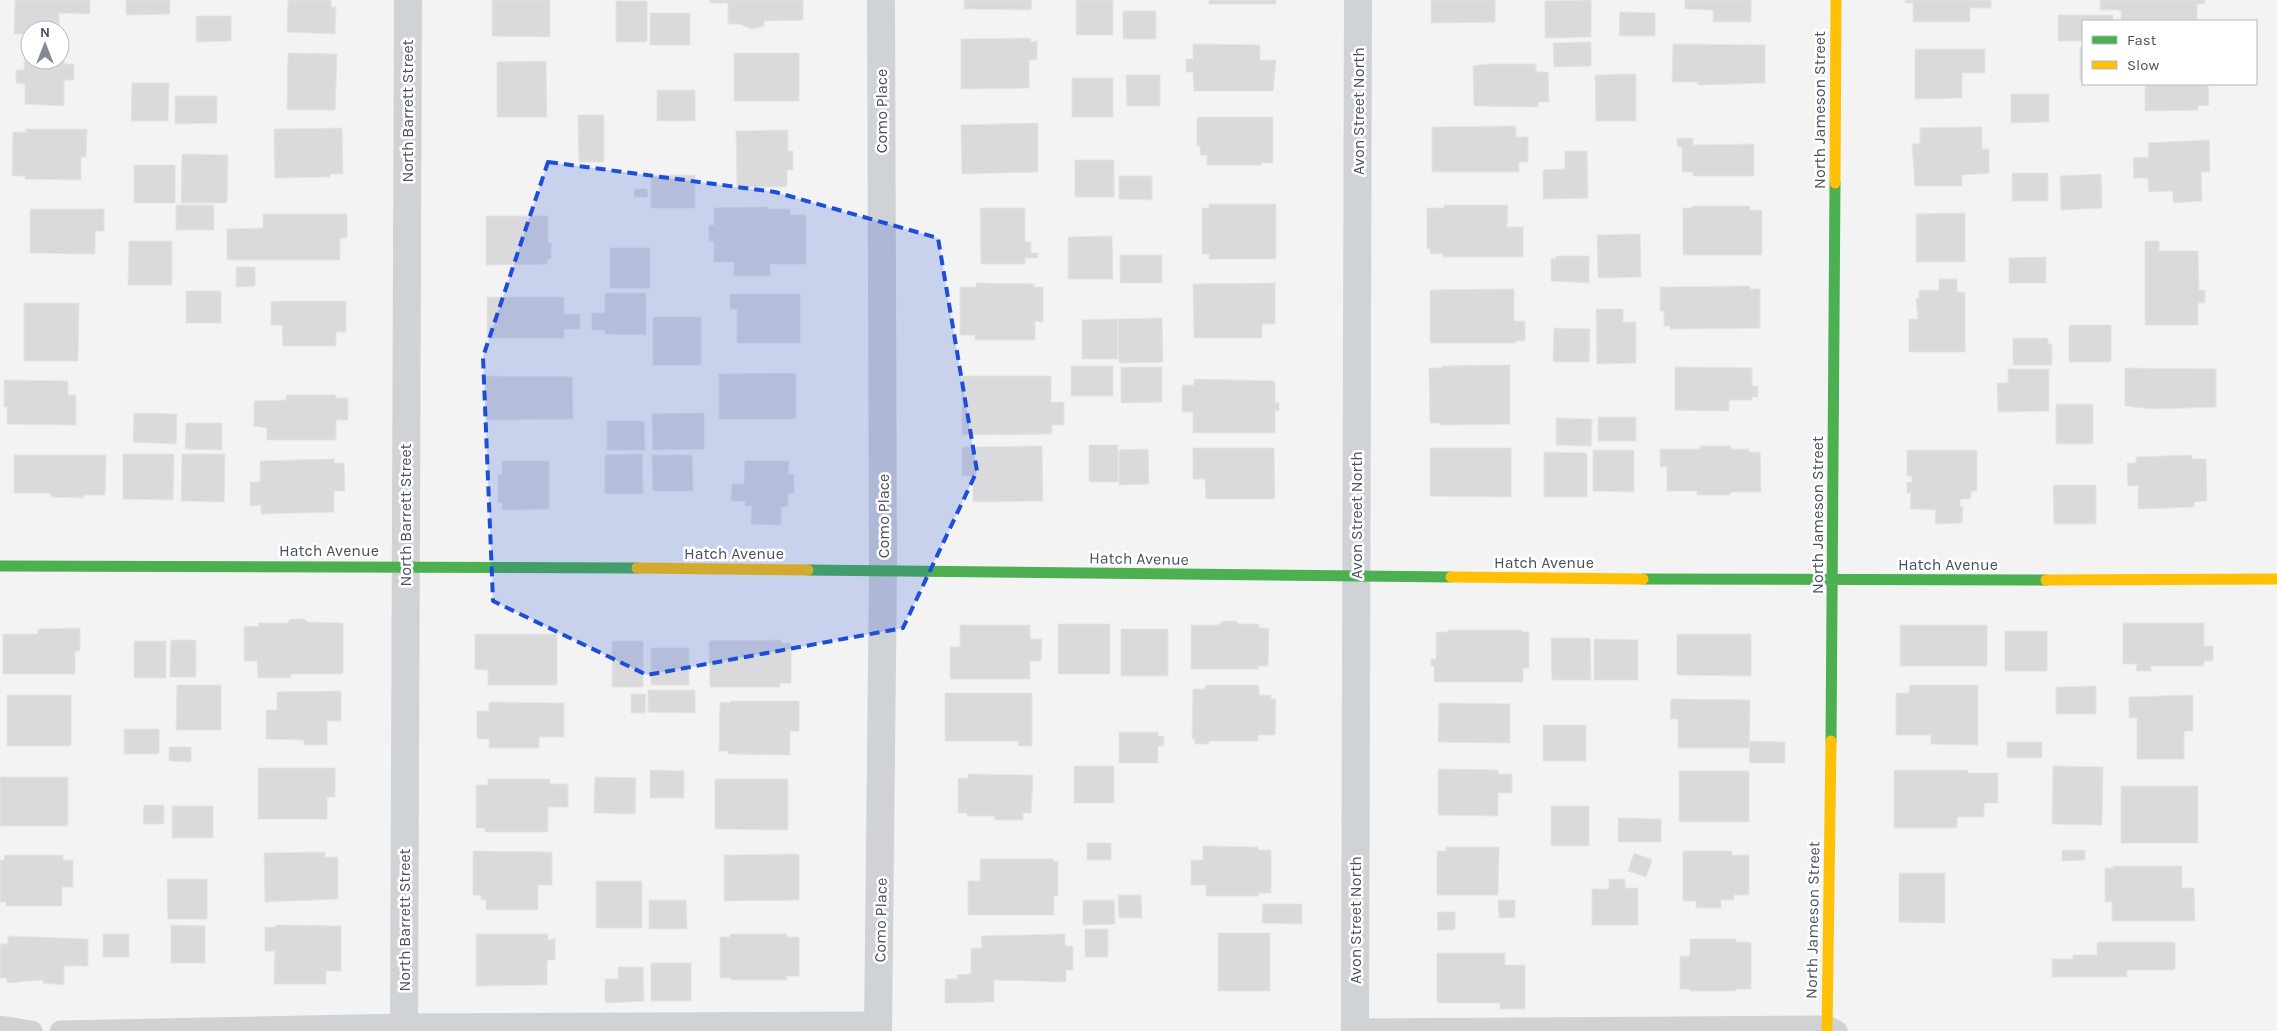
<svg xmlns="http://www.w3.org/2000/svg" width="2277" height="1031" viewBox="0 0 2277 1031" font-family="Karla,sans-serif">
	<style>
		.building { fill: #dadadc; stroke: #e4e4e5 }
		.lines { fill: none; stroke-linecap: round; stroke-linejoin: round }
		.lane { stroke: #d0d3d6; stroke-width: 21 }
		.street { stroke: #d0d3d6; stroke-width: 28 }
		.fast { stroke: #4caf50; stroke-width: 11 }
		.slow { stroke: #ffc107; stroke-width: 11 }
		.marked { fill: #1d4ed8; fill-opacity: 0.2; stroke: #1d4ed8; stroke-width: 4; stroke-dasharray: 10 6; stroke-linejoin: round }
		.labels { text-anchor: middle; stroke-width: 5; stroke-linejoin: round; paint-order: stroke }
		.street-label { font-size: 16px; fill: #475161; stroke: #fff }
	</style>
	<rect width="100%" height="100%" fill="#f3f3f3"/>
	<path class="building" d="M15,0H90V14L59,13V30H30V34H14Z
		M126,0H170V14L126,15Z
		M288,0H331V7H336L335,34L287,32Z
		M492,0H550V37L492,36Z
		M710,0H803V20L764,21V26L752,29L739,24H728V3H710Z
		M964,0H1032L1031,10L964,9Z
		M1076,0H1113V35H1076Z
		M1209,0H1276V4H1209Z
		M1431,0H1495V22L1431,23Z
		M1591,0V37L1545,38V1Z
		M1685,0H1751V22H1713V10L1685,9Z
		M1905,0H1991V8H1970V22H1913V3H1905Z
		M2100,0H2205V4H2197V20H2121V10H2100Z
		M616,1H647V42H616Z
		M1123,11H1156V39H1123Z
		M1620,12L1655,13V36H1619Z
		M650,13H690V45H650Z
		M2058,15H2113V21H2083V41H2058Z
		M196,16H231V41L196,42Z
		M1031,38V42L1037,41V60H1029V88L961,89V39Z
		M1591,42V66L1554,67L1553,43Z
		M1193,44L1260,45V60H1276L1273,91H1194L1193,72H1186V59H1193Z
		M1673,44L1765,45V83L1698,85V82H1672Z
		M2080,47H2083V81H2080Z
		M25,48H30V60H60V49H65L64,64H74V80H64V106L25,104V84L16,83V70H24Z
		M1915,49H1985V73H1962V98L1915,99Z
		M288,53L337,54L335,110H287Z
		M734,53H799V101H734Z
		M546,61L547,117H497V62Z
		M1488,64H1536V72H1548L1549,102H1538V107L1474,106L1473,66Z
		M1636,74V121H1596L1595,75Z
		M1126,75H1160V106H1127Z
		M1072,78H1113V117H1072Z
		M132,83H169L168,121H131Z
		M2145,84H2208L2209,105L2198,106V110L2145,111Z
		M657,90H695V121H657Z
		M2011,94H2049V122L2011,123Z
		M175,96H217V123L175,124Z
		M578,115H604V162H579Z
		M1197,117H1273V163H1261V165H1207V155H1200V146H1197Z
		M1038,123V172L962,174L961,125Z
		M1516,126V137H1528V162H1519V172H1432V127Z
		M1982,127V149H1989V173L1962,175V186H1915L1912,144H1920V128Z
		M342,128L343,174H330V177L275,178L274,129Z
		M26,129H87L86,157H81V180L25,179V176H12L13,132H26Z
		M788,130V151H793V170H787V187H737L736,131Z
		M1677,138H1693V145L1754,144V176H1693V172H1682V147H1677Z
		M2209,140L2210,172H2201L2202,201L2173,203V191L2149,192L2148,178H2134L2133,158L2149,157L2148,143Z
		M1565,151H1587L1588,198L1543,199V170L1565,169Z
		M182,154L228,155L227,203H181Z
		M1075,160H1114V197H1075Z
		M134,165H175V203H134Z
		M2012,173H2048V201H2012Z
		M2101,174L2102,208L2061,210L2060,176Z
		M651,175H695V208H651Z
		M1119,176H1152V200L1119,199Z
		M634,189H647L648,197H634Z
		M1209,204H1276V259H1209V254H1202V208H1209Z
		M176,205H214V230H176Z
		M1444,205H1508L1507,227H1523V257H1443V254H1430V248H1427V208H1444Z
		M1692,206H1750V210H1762V255H1683V208H1692Z
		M768,207V209H790V215H806V264H770V276H734V262H714V241H709V225H714V208Z
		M980,208H1025V242H1031V253H1038V258H1025V264H981Z
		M30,209H104V231H95V254L30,253Z
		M1965,213V262H1916V214Z
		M263,214H347V238H340V260H227V229L263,228Z
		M486,216H548V243H551V259H547V264L486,265Z
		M1640,234L1641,277L1598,278L1597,235Z
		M1112,236L1113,279H1068V237Z
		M129,241H172V285H128Z
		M2145,241H2159V251H2198L2199,290H2205V303H2198V325H2145Z
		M610,248H650V288H610Z
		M1120,255H1162V283H1120Z
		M1556,256H1589V283L1551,281V259H1556Z
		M2046,257V283H2009V258Z
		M236,267H255V286L236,287Z
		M1939,279H1957V292H1965V352H1909V319H1918L1916,298H1919V290H1939Z
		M976,283L1034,284V287H1043V322L1035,321V340H975V335H960V287H976Z
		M1275,283V324H1262V338H1194L1193,284Z
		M1750,286V289H1760V328L1670,329V326H1664V311H1660V287Z
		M1514,289V321H1525V341H1516V343H1430V290Z
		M186,291H221V323H186Z
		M605,293H646V335L605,334V330H592V313H605Z
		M730,294H800V343H737V309H730Z
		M487,297H564V314H580V329H564V338H487Z
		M283,301H346V332H336V346H283L282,325H271V302Z
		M24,303H79L78,361H24Z
		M1596,309H1623V322H1636V363L1597,364Z
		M653,317H701V365H653Z
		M1162,318L1163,362L1119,363L1118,319Z
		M1118,319V359H1082V320Z
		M2069,325H2111V362H2069Z
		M1554,328L1590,329L1589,362H1553Z
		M2013,338H2048V344H2052V365H2013Z
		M1510,365V424L1440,425V423H1430L1429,368H1442V366Z
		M1071,366H1113V396H1071Z
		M1121,367H1162V402L1121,403Z
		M1675,367L1752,368V386H1758V397H1752V400H1729V411L1675,410Z
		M2125,368L2216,369V407L2153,409L2125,406Z
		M2008,369H2049V411L1998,412L1997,383H2008Z
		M796,373V419H719V374Z
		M486,376L572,377L573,419L487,420Z
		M962,376H1051V402H1064V425H1052V434L962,435Z
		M1194,379L1275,381V403H1279V411H1275V433H1193V412H1182V385H1194Z
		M4,380L68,381V395H76V425L7,424V407H4Z
		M286,395H336L335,398H348V420H336V440H267V428L254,426V401L286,400Z
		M2056,404H2093V444H2056Z
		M134,413L177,414L176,444L133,442Z
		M704,413V449L653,450L652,414Z
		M1598,417H1636V441H1598Z
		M1556,418L1592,419L1591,446L1556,445Z
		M607,421H644L645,450H607Z
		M186,423H222V450L185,449Z
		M1089,445H1118V482H1089Z
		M1042,446L1043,501L973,502V476H962V447Z
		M1700,446H1731V449H1749V452H1760L1761,492H1730V495H1697V491H1667V467H1660V449H1700Z
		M1193,448H1274L1275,499H1206L1205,479H1193Z
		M1430,448H1511V497L1430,496Z
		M1148,449L1149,484L1119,485V450Z
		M1593,450H1634V492L1593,491Z
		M1907,450H1977V491H1971V499H1960V507H1963L1962,523L1935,524L1936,510L1910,509L1911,493H1907V482H1912V476H1907Z
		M1544,452L1587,453V497H1544Z
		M123,454H174L173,500L123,499Z
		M182,454H225L224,502L181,501Z
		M642,454L643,494H605V455Z
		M14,455H106L105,495H84V498L51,497V493H14Z
		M652,455H692L693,491H653Z
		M2192,455V459H2206L2207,501L2194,502V507L2138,509V485L2128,486L2127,463H2136V457Z
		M334,459V463H344L345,491H334V512L261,514V505L250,506V482H260V461Z
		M502,461H549V509L502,510V503H498V475H502Z
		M745,461H789L788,474H794V493H788V507H781V525L751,524L752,506H745V501H731L732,484H744Z
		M2053,485H2096V524H2054Z
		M290,619H304L308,622L343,623V674H291V678H258L257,661H244V627L259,626L258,623H287Z
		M1223,621H1235L1239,624H1259V628H1269L1268,666H1258V669H1191V625H1218Z
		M2123,623H2204V646H2213V661H2204V666H2151V671H2136L2137,664H2123Z
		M1058,624H1110V674H1058Z
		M960,625H1030V639H1042L1041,661H1030V679H950V647H960Z
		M1900,625H1987V666H1900Z
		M80,628V651H75V674H3V634H38V629Z
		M1121,629H1168V676H1121Z
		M1448,630H1522V632H1529V668H1523V682H1434V666H1431V659H1436V632H1448Z
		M2005,631H2047V671H2005Z
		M475,634H557V685H488V670L475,669Z
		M1677,634H1751V676L1677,675Z
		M1551,638H1590L1591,680H1552Z
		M1594,639L1638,640V680H1594Z
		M171,640H196V677H170Z
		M781,640V643H791V683H780V687H710L709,641Z
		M134,641H166V678H134Z
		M612,641H643V687H612Z
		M651,648H689V685H651Z
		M177,685H221V730H176Z
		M1205,685H1259V695H1271V699H1276L1275,735H1258V741H1209V744H1195V739H1192L1193,689H1205Z
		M1909,685H1978V745L1931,744V735H1896V693H1909Z
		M2096,686V714H2056V687Z
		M648,690H695V713L648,712Z
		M341,691V721H327V745H304V740L266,739V710H277V692Z
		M945,693H1032V746H1018V741H945Z
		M631,694H646L645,713H631Z
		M7,695H71V746H7Z
		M2193,695V731H2184V759H2137V718H2129V697Z
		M1671,699L1750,700L1749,748H1678V719H1670Z
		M730,701H799V731H790V755L728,754V751H719L720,702L730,703Z
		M489,702L564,703V737H539V748H489V739H477V711H489Z
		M1439,703L1510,704V743L1438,742Z
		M1543,725H1586V761H1543Z
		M124,729H159V754H124Z
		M1119,732H1158V736H1164V746H1158V763H1119Z
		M1750,741L1785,742V763H1749Z
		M2007,742H2042V758H2007Z
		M169,747H191V762L169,761Z
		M1074,766H1114V803H1074Z
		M2053,766L2103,767L2102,825L2052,824Z
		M258,768H335V797H327V819H258Z
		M1438,769L1498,770V774H1512V793H1498V816L1438,815Z
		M650,770L684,771V798H650Z
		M1894,770H1968V773H1998V803H1984V817H1957V828H1894Z
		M1679,771H1749V822H1679Z
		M968,774L1033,775L1031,813H1023V820H995V816H967V813H958V778H968Z
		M0,777H68V826H0Z
		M595,777L636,778L635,814L594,813Z
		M488,779H550V784H568V807H548V832H485V828H476V785H488Z
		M715,779H788V830L715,829Z
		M2121,786H2198V843H2121Z
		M144,805H164V824H143Z
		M172,806H213V838H172Z
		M1551,806H1589V846H1551Z
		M1618,818L1661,819V842H1618Z
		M1087,843H1111V860H1087Z
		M1203,846L1258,847V850H1271V893H1259V896H1206V885H1191V860H1203Z
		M1446,847H1499L1498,895H1437V851H1446Z
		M2062,850H2085V860L2062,861Z
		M473,851L552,852V885H538V910H486V900H481V895H473Z
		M1683,851H1732V855H1749V895H1734V900H1721V908H1696V901H1683Z
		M325,852V857H338V899L265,902L264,853Z
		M1634,853L1652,860L1646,877L1628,871Z
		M799,854V900L724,901V855Z
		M5,855H63V860H73V887H62V906H6V902H0V860H4Z
		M980,859H1053V861H1058V896H1054V915H968V881H980Z
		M2113,866H2182V888H2194L2195,921H2112V902H2105V868H2113Z
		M1899,873H1945V923L1899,922Z
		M167,879H207V919H168Z
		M1609,879H1625V888H1638V925H1592V889H1609Z
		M596,881H642V928H596Z
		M1118,895H1141L1142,918H1119Z
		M649,900H686L687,929H649Z
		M1083,900H1114L1115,924L1083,925Z
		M1498,900H1515V917L1499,918Z
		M1263,904H1302V924L1262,923Z
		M1437,912H1455V930H1438Z
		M171,925L205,926V963H171Z
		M276,925L341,926V971H326V984H274L275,951H265V927H276Z
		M1085,929H1108V957H1085Z
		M1218,933H1270V991H1218Z
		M103,934H129V957H103Z
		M476,934H548V940L555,939V960H547V985L476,986Z
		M730,934H787V937H799V976H787V980H731V978H720V937H730Z
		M1065,934V946H1073V970H1066V982L994,980V1002L945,1003V979H957V975L971,974V948H982L981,936Z
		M8,936L88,939V966H64V985L43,983V980L7,983V978H0V944H8Z
		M1690,939H1736V942H1751V989H1736V991H1690V989H1680V956H1690Z
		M2097,942H2175V970H2127V977H2052V959H2073V955H2097Z
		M1437,953H1505V965H1525V1009H1500V1003H1437Z
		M651,963H691V1001H651Z
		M618,967H643L644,1001L605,1003V979H618Z"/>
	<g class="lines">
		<path class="lane" d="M0,1026L32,1031
			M1355,1029L1827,1026L1837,1031
			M60,1031L404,1024L878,1022"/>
		<path class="street" d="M404,1031L408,0
			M878,1031L883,571L881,0
			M1355,1031L1358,0"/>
		<path class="fast" d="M0,566L637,568
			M808,570L1451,577
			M1643,579L2046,580
			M1831,741L1835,183"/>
		<path class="slow" d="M1835,183L1836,0
			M637,568L808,570
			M1451,577L1643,579
			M2046,580L2277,579
			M1827,1031L1831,741"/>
	</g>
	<path class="marked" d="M548,162L775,192L938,238L977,471L903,628L647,675L493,601L483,357Z"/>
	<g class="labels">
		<g class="street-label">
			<text transform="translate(1819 110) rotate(-90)" y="6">North Jameson Street</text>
			<text transform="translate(407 111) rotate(-90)" y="6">North Barrett Street</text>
			<text transform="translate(881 111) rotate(-90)" y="6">Como Place</text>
			<text transform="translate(1358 111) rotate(-90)" y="6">Avon Street North</text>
			<text transform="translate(405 515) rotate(-90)" y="6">North Barrett Street</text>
			<text transform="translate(1356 515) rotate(-90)" y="6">Avon Street North</text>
			<text transform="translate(1817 515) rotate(-90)" y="6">North Jameson Street</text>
			<text transform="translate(883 516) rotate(-90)" y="6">Como Place</text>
			<text x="329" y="556">Hatch Avenue</text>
			<text x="734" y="559">Hatch Avenue</text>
			<text transform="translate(1139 558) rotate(1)" y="6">Hatch Avenue</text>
			<text x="1544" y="568">Hatch Avenue</text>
			<text x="1948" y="570">Hatch Avenue</text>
			<text transform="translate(404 920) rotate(-90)" y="6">North Barrett Street</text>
			<text transform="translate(880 920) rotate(-89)" y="6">Como Place</text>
			<text transform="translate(1355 920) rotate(-90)" y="6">Avon Street North</text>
			<text transform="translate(1812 920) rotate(-89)" y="6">North Jameson Street</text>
		</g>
	</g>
	<rect x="2082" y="20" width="175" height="65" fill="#ffffff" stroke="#b5b9c0"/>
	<rect x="2092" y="36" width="25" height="8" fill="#4caf50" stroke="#b5b9c0"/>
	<text x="2127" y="45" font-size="15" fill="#475161">Fast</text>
	<rect x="2092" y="61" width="25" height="8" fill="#ffc107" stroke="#b5b9c0"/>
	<text x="2127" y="70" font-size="15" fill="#475161">Slow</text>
	<g transform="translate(45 45)"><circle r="24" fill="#ffffff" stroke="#b5b9c0"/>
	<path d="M0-4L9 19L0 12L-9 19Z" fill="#838a94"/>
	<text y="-8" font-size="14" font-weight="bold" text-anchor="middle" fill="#475161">N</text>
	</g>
</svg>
